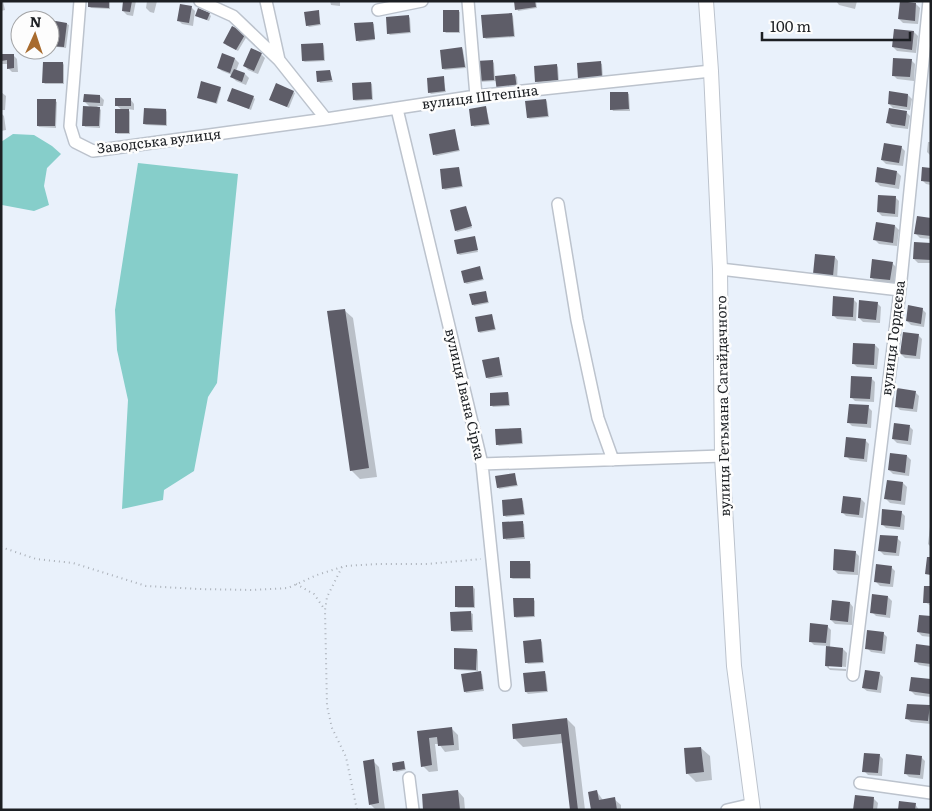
<svg xmlns="http://www.w3.org/2000/svg" width="932" height="811" viewBox="0 0 932 811" font-family="Literata,serif">
	<style>
		.water { fill: #86ceca }
		.shadow { fill: #0003 }
		.building { fill: #5e5d68 }
		.lines { fill: none; stroke-linecap: round; stroke-linejoin: round }
		.minor-casing { stroke: #bcc3cd; stroke-width: 14 }
		.major-casing { stroke: #bcc3cd; stroke-width: 16 }
		.path { stroke: #aab0b8; stroke-width: 2; stroke-dasharray: 1 4; stroke-linecap: butt }
		.minor { stroke: #fff; stroke-width: 11 }
		.major { stroke: #fff; stroke-width: 14 }
		.labels { text-anchor: middle; stroke-width: 5; stroke-linejoin: round; paint-order: stroke }
		.street-label { font-size: 14px; fill: #1c1f23; stroke: #fdfdfd }
	</style>
	<rect width="100%" height="100%" fill="#e9f1fb"/>
	<path class="water" d="M13,134L34,135L52,146L61,154L47,168L44,186L49,205L34,211L2,205L1,142Z
		M138,163L238,174L217,383L208,397L194,471L164,490L163,500L122,509L128,400L117,350L115,310Z"/>
	<path class="shadow" d="M1,1H3L5,10L1,11Z
		M89,1H110V9L91,8L89,6Z
		M124,1H136L133,16L127,15L123,11Z
		M147,1H157L154,13L150,12L146,8Z
		M330,1H340V6L331,5Z
		M515,1H536L537,8L518,11Z
		M836,1H857L855,9L839,5Z
		M916,4L920,8L918,24L903,23L899,19Z
		M191,7L195,11L193,26L182,24L178,20Z
		M318,11L321,25L309,27L307,25Z
		M458,11L460,12V33H446L445,32Z
		M209,14L211,16L209,21L198,17Z
		M511,14L513,16L515,37L486,39L484,37Z
		M408,16L410,18L411,33L390,35L388,33Z
		M50,22L67,24L69,25L66,48L50,46Z
		M372,23L374,24L375,40L359,42L357,40Z
		M233,28L247,36L238,51L226,45Z
		M914,32L918,36L916,53L897,51L893,47Z
		M323,44L324,46L325,61L305,62L303,61Z
		M462,48L463,50L466,68L445,70L443,69Z
		M261,54L265,58L258,74L248,70L245,66Z
		M13,55L17,59L18,72H12L8,68V64H1V56Z
		M223,55L235,59L239,63L236,71L245,74L249,78L246,85L236,81L232,77V75L222,71L218,68Z
		M911,60L915,64L914,81L897,79L893,75Z
		M492,61L494,63L495,78L515,75L517,77L518,91L497,81L480,82L478,80Z
		M63,63L64,65V84H45L44,83Z
		M600,63L602,64L603,78L581,80L579,78Z
		M556,65L558,67L559,81L538,83L536,81Z
		M330,71L333,82L320,83L319,81Z
		M443,77L446,92L431,94L429,92Z
		M371,83L372,84L373,100L356,101L354,100Z
		M220,88L221,89L217,104L198,98Z
		M1,92L6,96L5,110H1Z
		M293,92L295,93L289,108L273,101Z
		M627,93L629,94L630,111H613L612,109Z
		M908,95L912,99L910,110L893,108L889,104Z
		M100,96L104,100L103,106H97L101,110L100,128L85,127L84,125L91,108L85,102Z
		M253,97L255,99L251,110L229,101Z
		M131,100L134,104V110L128,109L130,112V134H117L116,132L122,110L116,105Z
		M546,100L547,102L549,117L530,119L528,118Z
		M55,101L57,102L56,128L39,127L38,126Z
		M486,107L490,125L474,127L473,125Z
		M166,110L167,112V126L146,125L144,124Z
		M906,112L910,116L908,129L892,127L888,123Z
		M1,113L4,116L6,130L1,131Z
		M454,130L460,151L436,156L434,154Z
		M928,142H931V156L927,152Z
		M901,147L905,151L903,166L886,164L882,160Z
		M459,168L463,187L445,190L443,188Z
		M931,170V185L926,184L922,180Z
		M897,172L901,176L899,189L880,186L876,182Z
		M895,197L899,201L898,217L882,216L878,212Z
		M466,208L472,228L457,232L456,230Z
		M931,219V239L920,238L916,234Z
		M895,226L899,230L897,246L879,244L875,240Z
		M474,237L478,252L460,255L458,254Z
		M931,245V263H918L914,259Z
		M835,257L838,261L837,280L818,278L814,274Z
		M892,263L896,267L894,284L875,281L871,277Z
		M479,267L484,280L467,284L465,283Z
		M486,292L489,303L474,306L473,304Z
		M853,299L857,303L856,321L837,319L833,315Z
		M877,303L881,307L880,323L863,322L859,318Z
		M922,309L926,313L924,327L911,325L907,321Z
		M344,310L353,318L377,477L360,479L351,470Z
		M492,315L496,330L480,333L479,332Z
		M918,335L922,339L920,359L905,358L901,354Z
		M875,345L879,349L877,369L857,367L853,363Z
		M499,358L503,377L489,379L487,378Z
		M871,378L875,382L874,402L855,401L851,397Z
		M915,392L919,396L917,412L900,410L896,406Z
		M508,393L509,395L510,406L493,407L492,406Z
		M868,407L872,411L871,428L852,426L848,422Z
		M909,426L913,430L911,445L897,443L893,439Z
		M520,429L522,431L523,444L499,446L497,444Z
		M865,440L869,444L867,462L850,460L846,456Z
		M907,456L911,460L909,476L893,474L889,470Z
		M514,474L518,486L499,489L498,487Z
		M903,483L907,487L905,505L890,503L886,499Z
		M861,499L865,503L863,518L846,516L842,512Z
		M522,500L523,501L525,515L506,517L504,515Z
		M901,512L905,516L904,530L886,528L882,524Z
		M522,523L524,524L525,539L506,540L505,538Z
		M930,527H931V547L928,544Z
		M897,538L901,542L899,556L884,555L880,551Z
		M855,552L859,556L858,575L838,574L834,570Z
		M529,562L531,564V579H513L511,578Z
		M891,567L895,571L893,587L880,586L876,582Z
		M473,587L475,589V608H458L456,606Z
		M931,587V606L925,602Z
		M888,597L892,601L890,618L876,616L872,612Z
		M533,599L535,601V617L516,618L515,616Z
		M850,603L853,607L852,625L835,624L831,620Z
		M471,613L473,614V632H454L452,631Z
		M931,617V637L922,636L918,632Z
		M827,626L831,630L830,648L843,649L847,653L846,667L829,665V668L846,669V671L830,670L826,666L828,646L814,645L810,641Z
		M883,633L887,637L885,654L871,652L867,648Z
		M540,640L542,642L544,663L528,664L527,663Z
		M931,647V667L919,665L915,661Z
		M477,650L478,651V671L457,670L455,669Z
		M544,672L546,674L548,692L528,694L526,692Z
		M480,673L482,674L484,691L466,693L465,691Z
		M879,673L883,677L881,693L867,691L863,688Z
		M931,681V697L915,695L911,691Z
		M929,707L931,708V724L911,722L907,719Z
		M567,719L575,727L585,810H571L563,743L523,747L515,739L513,725Z
		M451,728L458,735L459,750L445,752L439,744H435L438,771L429,772L423,766L419,732Z
		M701,748L710,756L712,780L696,782L687,773Z
		M879,755L883,759L882,776L868,775L864,771Z
		M921,757L925,761L923,779L909,777L905,773Z
		M373,761L379,767L385,809L376,810L370,804Z
		M404,762L406,770L396,772L395,770Z
		M458,791L464,798L465,810H425Z
		M597,792L603,800L614,799L621,805V810H592Z
		M874,799L878,803L877,810H854Z
		M915,804L919,810H899Z"/>
	<path class="building" d="M88,1H109V8L88,7Z
		M123,1H132L130,12L122,11Z
		M514,1H535L536,7L515,10Z
		M900,1L916,3L915,21L898,19Z
		M180,4L192,6L189,23L177,21Z
		M198,8L210,13L207,20L195,16Z
		M319,10L320,24L306,26L304,12Z
		M443,10H459V32H443Z
		M512,13L514,36L483,38L481,15Z
		M409,15L410,32L387,34L386,17Z
		M50,20L67,23L64,47L50,46Z
		M373,22L375,39L356,41L354,23Z
		M232,26L246,33L236,50L223,43Z
		M894,29L914,31L912,50L892,47Z
		M323,43L324,60L302,61L301,44Z
		M462,47L465,67L442,69L440,50Z
		M251,48L262,53L254,71L243,66Z
		M222,53L235,58L230,73L217,68Z
		M1,54H14V68L7,69V60L1,61Z
		M893,58L912,59L910,77L892,76Z
		M493,60L494,80L477,81L476,61Z
		M601,61L602,77L578,79L577,63Z
		M43,62H63V83H42Z
		M557,64L558,80L535,82L534,66Z
		M234,69L245,73L242,82L230,77Z
		M330,70L332,80L317,82L316,71Z
		M515,74L517,89L497,92L495,76Z
		M444,76L445,91L428,93L427,78Z
		M201,81L221,87L216,103L197,98Z
		M371,82L372,99L353,100L352,83Z
		M276,83L294,91L287,107L269,100Z
		M232,88L254,96L249,109L227,101Z
		M889,91L908,94L907,107L888,104Z
		M610,92H628L629,109L610,110Z
		M84,94L100,95V103L83,102Z
		M115,98H131V106H115Z
		M37,99H56L55,126H37Z
		M546,99L548,116L527,118L525,101Z
		M83,106L100,107L99,126H82Z
		M486,106L489,124L471,126L469,109Z
		M144,108L166,109V125L143,124Z
		M889,108L907,111L905,126L886,123Z
		M115,109H129V133H115Z
		M455,129L459,150L433,155L429,134Z
		M884,143L902,146L899,163L881,160Z
		M459,167L462,186L442,189L440,169Z
		M877,167L897,171L895,185L875,182Z
		M922,167L931,168V182L921,181Z
		M878,195L896,196L895,214L877,212Z
		M466,206L472,226L455,231L450,210Z
		M917,216L931,218V236L914,234Z
		M876,222L895,225L893,243L873,240Z
		M475,236L478,250L457,254L454,240Z
		M914,242L931,243V260L913,259Z
		M815,254L835,256L833,276L813,274Z
		M872,259L893,262L890,280L870,278Z
		M480,266L483,279L464,283L461,271Z
		M486,291L488,302L472,305L469,294Z
		M833,296L854,298L853,317L832,316Z
		M859,300L878,302L876,320L858,318Z
		M908,305L923,308L921,324L906,321Z
		M345,309L369,468L350,471L327,311Z
		M492,314L495,329L478,332L475,317Z
		M903,332L919,334L916,356L900,354Z
		M853,343L875,344L874,365L852,364Z
		M499,357L502,375L486,378L482,360Z
		M851,376L872,377L870,399L850,398Z
		M897,388L916,391L913,409L895,407Z
		M508,392L509,405L490,406V393Z
		M849,404L869,405L867,424L847,423Z
		M894,423L910,425L908,441L892,439Z
		M521,428L522,443L496,445L495,429Z
		M846,437L866,439L864,459L844,457Z
		M890,453L907,455L905,473L888,470Z
		M515,473L517,485L497,488L495,476Z
		M887,480L903,482L901,501L884,499Z
		M843,496L861,498L859,515L841,513Z
		M522,498L524,514L503,516L502,500Z
		M882,509L902,511L900,527L881,525Z
		M523,521L524,537L503,539L502,522Z
		M880,535L898,536L896,553L878,551Z
		M834,549L856,551L854,572L833,570Z
		M927,557H931V575L925,574Z
		M510,561H530V578H510Z
		M876,564L892,566L890,584L874,582Z
		M455,586H473L474,607H455Z
		M924,586H931V603H923Z
		M872,594L888,596L886,615L870,613Z
		M513,598H534V616L514,617Z
		M832,600L850,602L848,622L830,620Z
		M471,611L472,630L451,631L450,612Z
		M919,615L931,616V634L917,632Z
		M810,623L828,625L826,643L809,642Z
		M867,630L884,632L882,651L865,649Z
		M541,639L543,662L525,663L523,641Z
		M916,644L931,646V664L914,662Z
		M826,646L843,648L842,667L825,666Z
		M454,648L477,649L476,670L454,669Z
		M865,670L880,672L877,690L862,688Z
		M481,671L483,689L464,692L461,674Z
		M545,671L547,691L525,692L523,673Z
		M911,677L931,679L930,694L909,691Z
		M907,704L930,705L928,721L905,719Z
		M567,718L578,810H570L561,734L513,739L512,724Z
		M452,727L454,745L438,746L437,737L429,738L432,765L421,767L417,731Z
		M701,747L704,772L686,774L684,748Z
		M864,753L880,754L878,773L862,772Z
		M906,754L922,756L920,775L904,774Z
		M374,759L379,803L369,805L363,761Z
		M404,761L405,769L393,771L392,763Z
		M458,790L460,810H423L422,794Z
		M597,790L599,800L615,797L617,810H591L588,792Z
		M855,795L874,797L873,810H853Z
		M899,801L916,803L915,810H898Z"/>
	<g class="lines">
		<g class="minor-casing">
			<path id="minor" d="M80,1L70,126L75,142L93,151L326,119
				M200,1L233,16L279,60L326,119L476,96L711,71
				M266,1L279,60
				M468,1L476,96
				M378,10L422,1
				M397,109L482,464L505,685
				M558,204L577,320L598,418L613,460
				M720,269L900,290
				M482,464L722,456
				M853,675L900,290L929,1
				M409,778L413,810
				M860,783L931,793
				M727,810L753,804"/>
		</g>
		<g class="major-casing">
			<path id="major" d="M706,1L711,71L720,269L722,456L734,666L753,810"/>
		</g>
		<path class="path" d="M1,547L36,559L73,563L146,586L198,589L252,590L288,588L317,575L345,566L378,564H427L481,559
			M342,567L327,597L325,610L327,706L332,728L346,757L357,810
			M296,584L314,594L325,610"/>
		<use href="#minor" class="minor"/>
		<use href="#major" class="major"/>
	</g>
	<g class="labels">
		<g class="street-label">
			<text transform="translate(480 97) rotate(-7)" y="5">вулиця Штепіна</text>
			<text transform="translate(159 141) rotate(-7)" y="5">Заводська вулиця</text>
			<text transform="translate(893 338) rotate(-83)" y="5">вулиця Гордєєва</text>
			<text transform="translate(465 394) rotate(77)" y="5">вулиця Івана Сірка</text>
			<text transform="translate(723 406) rotate(-91)" y="5">вулиця Гетьмана Сагайдачного</text>
		</g>
	</g>
	<rect width="932" height="811" fill="none" stroke="#1c1f23" stroke-width="5"/>
	<g transform="translate(35 35) rotate(3)"><circle r="24" fill="#fdfdfd" stroke="#a3a4a6"/>
	<path d="M0-4L9 19L0 12L-9 19Z" fill="#a86b2e"/>
	<text y="-8" font-size="14" font-weight="bold" text-anchor="middle" fill="#1c1f23">N</text>
	</g>
	<path d="M762 32v8h148v-8" fill="none" stroke="#1c1f23" stroke-width="2.5"/>
	<text x="770" y="32" font-size="15" fill="#1c1f23" stroke="#fdfdfd" stroke-width="4" paint-order="stroke">100 m</text>
</svg>
